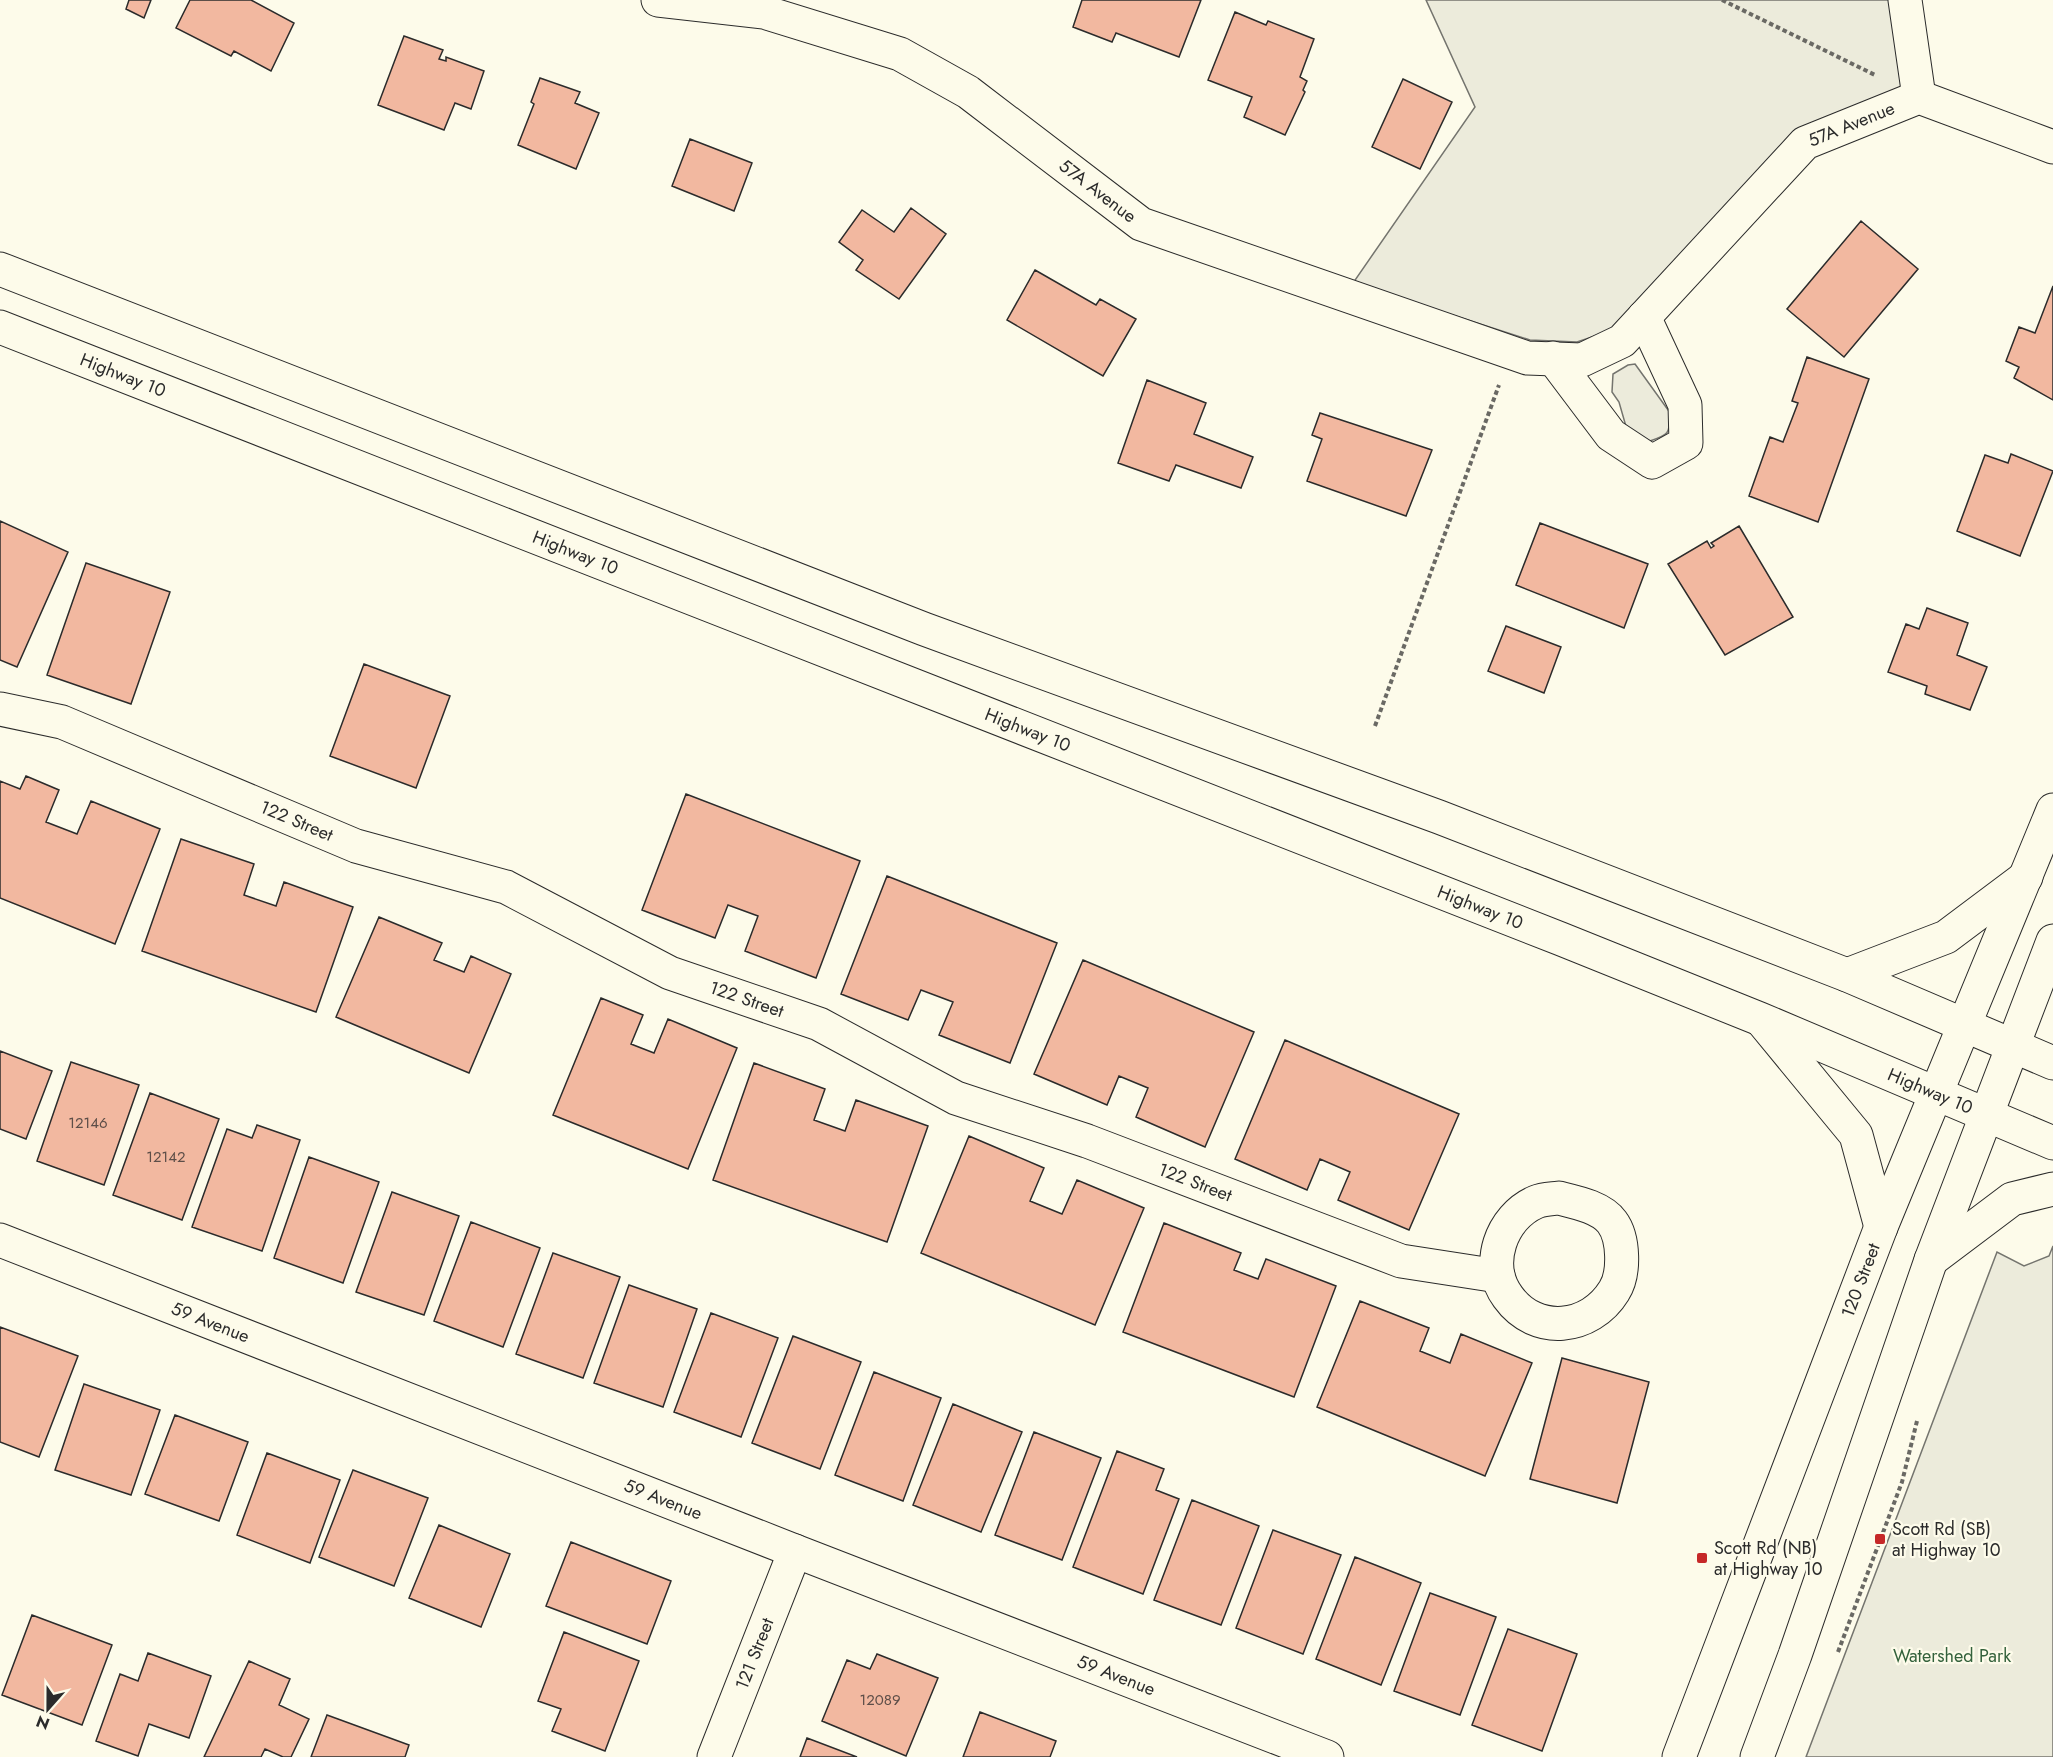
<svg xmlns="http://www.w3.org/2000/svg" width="2053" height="1757" viewBox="0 0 2053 1757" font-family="Jost,sans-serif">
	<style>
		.green { fill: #ecebdb; stroke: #74746e; stroke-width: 1.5 }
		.building { fill: #f2b8a0; stroke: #2b2b2b; stroke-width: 1.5 }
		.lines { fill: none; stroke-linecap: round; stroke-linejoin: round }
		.street-casing { stroke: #2b2b2b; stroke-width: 35 }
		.secondary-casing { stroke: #2b2b2b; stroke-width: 35 }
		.highway-casing { stroke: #2b2b2b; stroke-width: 35 }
		.path { stroke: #6a6964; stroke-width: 4; stroke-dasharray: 4.5 3; stroke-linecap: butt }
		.street { stroke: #fdfbea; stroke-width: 33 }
		.secondary { stroke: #fdfbea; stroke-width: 33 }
		.highway { stroke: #fdfbea; stroke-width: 33 }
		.poi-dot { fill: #c62828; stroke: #fdfbea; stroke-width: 2 }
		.labels { text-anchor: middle; stroke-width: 4.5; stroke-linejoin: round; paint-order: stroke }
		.number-label { font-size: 15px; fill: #5d4e48 }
		.street-label { font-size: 18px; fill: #2b2b2b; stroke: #fdfbea }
		.poi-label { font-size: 18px; fill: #2b2b2b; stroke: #fdfbea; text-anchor: start }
		.park-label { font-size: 18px; fill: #34623c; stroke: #fdfbea }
	</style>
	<rect width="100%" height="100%" fill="#fdfbea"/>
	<path class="green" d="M1426,0H1892L1905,87L1801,128L1619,328L1577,342L1530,340L1353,283L1475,107Z
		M1635,364L1671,414C1669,434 1669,435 1650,441L1627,430L1619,402L1612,392L1613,374L1628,365Z
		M2053,1246V1757H1806L1997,1252L2024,1266L2049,1256Z"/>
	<path class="building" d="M129,0H151L144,18L126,9Z
		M190,0H251L294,23L271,71L234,51L231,56L176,28Z
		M1082,0H1201L1179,57L1116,33L1112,42L1073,27Z
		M1235,12L1266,25L1268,21L1314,39L1300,77L1307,81L1303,90L1305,92L1285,135L1244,117L1252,97L1208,80Z
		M404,36L443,50L439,59L446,61V57L484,71L471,109L455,103L444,130L378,105Z
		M540,78L580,92L575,103L599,113L576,169L518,145L534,104L531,102Z
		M1403,79L1452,102L1420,169L1372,147Z
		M690,139L752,163L734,211L672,186Z
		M911,208L946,234L899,299L856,270L863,260L839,242L862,210L894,232Z
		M1861,221L1918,269L1844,357L1787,309Z
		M1035,270L1096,305L1100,299L1136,319L1103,376L1007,320Z
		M2053,286V400L2014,378L2019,367L2006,361L2019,327L2035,333Z
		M1807,357L1869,379L1818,522L1749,496L1770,437L1783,442L1798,403L1792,401Z
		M1147,380L1206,403L1194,434L1253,457L1241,488L1176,465L1169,481L1118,463Z
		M1320,413L1432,450L1406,516L1307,481L1322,439L1312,435Z
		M2011,454L2053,471L2020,556L1957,531L1985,455L2008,463Z
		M0,521L68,552L17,667L0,660Z
		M1540,523L1648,564L1624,628L1516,585Z
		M1739,526L1793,617L1725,655L1668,564L1707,541L1711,548L1714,546L1711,543Z
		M86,563L170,592L131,704L47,675Z
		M1927,608L1968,623L1957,655L1987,667L1970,710L1925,694L1927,686L1888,672L1906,624L1919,629Z
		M1506,626L1561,647L1544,693L1488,671Z
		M364,664L450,696L416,788L330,756Z
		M26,776L59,790L46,822L77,834L91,801L160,829L115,944L0,898V781L20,789Z
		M686,794L860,861L816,978L745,951L758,916L728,905L715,938L642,910Z
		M181,839L254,864L244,895L276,906L284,882L353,907L316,1012L142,951Z
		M887,876L1057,943L1010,1063L939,1035L953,1002L921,990L908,1020L841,994Z
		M379,917L442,943L434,960L464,972L471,956L511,974L469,1073L336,1017Z
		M1083,960L1254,1032L1205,1147L1136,1117L1148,1088L1119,1076L1107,1105L1034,1074Z
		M601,998L643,1015L631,1044L654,1053L668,1019L737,1048L688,1169L553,1115Z
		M1285,1040L1459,1114L1409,1230L1338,1200L1350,1172L1320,1159L1307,1190L1235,1159Z
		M0,1051L52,1071L26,1139L0,1129Z
		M71,1062L139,1085L104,1185L37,1161Z
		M754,1063L825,1089L814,1120L845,1131L856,1100L928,1126L887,1242L713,1180Z
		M150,1093L219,1119L182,1220L113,1195Z
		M257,1125L300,1140L262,1251L192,1227L227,1129L252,1138Z
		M969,1136L1044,1168L1030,1201L1062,1214L1077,1180L1144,1208L1095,1325L921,1253Z
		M309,1157L379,1182L343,1283L274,1258Z
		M392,1192L459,1216L424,1315L356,1292Z
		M471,1222L540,1248L503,1347L434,1321Z
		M1164,1223L1241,1253L1234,1270L1258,1279L1266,1259L1336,1286L1294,1397L1123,1332Z
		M553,1253L620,1277L583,1378L516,1354Z
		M629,1285L697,1309L663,1407L594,1383Z
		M1360,1301L1429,1328L1420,1351L1450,1363L1461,1334L1532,1363L1485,1476L1317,1407Z
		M711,1313L778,1338L741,1437L674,1412Z
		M0,1327L78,1356L39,1457L0,1442Z
		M793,1336L861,1362L820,1469L752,1443Z
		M1562,1358L1649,1382L1617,1503L1530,1479Z
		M874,1372L941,1398L903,1501L835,1475Z
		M84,1384L160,1410L131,1495L55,1470Z
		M953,1404L1022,1432L981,1532L913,1505Z
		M175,1415L248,1442L219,1521L145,1494Z
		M1034,1432L1101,1458L1062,1560L995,1535Z
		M1117,1451L1164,1469L1156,1490L1179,1499L1143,1594L1073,1567Z
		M267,1453L340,1480L310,1563L237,1535Z
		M353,1470L428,1498L394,1586L319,1557Z
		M1192,1500L1259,1526L1221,1625L1154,1600Z
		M439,1525L510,1554L481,1627L409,1598Z
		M1273,1530L1341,1555L1303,1654L1236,1628Z
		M571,1542L671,1581L647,1644L546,1606Z
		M1355,1557L1421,1583L1381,1685L1316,1659Z
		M1430,1593L1496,1617L1460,1715L1394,1691Z
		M32,1615L112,1645L82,1725L2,1695Z
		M1508,1629L1577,1654L1542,1751L1472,1725Z
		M564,1632L639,1661L605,1751L552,1731L561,1709L538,1701Z
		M148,1653L211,1676L189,1738L149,1724L138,1756L96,1741L120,1674L138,1681Z
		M877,1654L938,1678L906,1756L822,1721L847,1660L870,1669Z
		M249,1661L290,1679L279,1705L309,1719L291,1757H283L265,1749L261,1757H204Z
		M980,1712L1056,1741L1050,1757H963Z
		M327,1715L409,1745L405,1757H311Z
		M807,1738L857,1757H800Z"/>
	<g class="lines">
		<g class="street-casing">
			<g id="street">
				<path id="s1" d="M658,0L764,12L900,54L968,92L1141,224L1527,358L1582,360L1622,341L1805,143L1919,97L2053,147"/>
				<path d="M1905,0L1919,97"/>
				<path d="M1553,358L1611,435L1652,462L1686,443L1685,405L1644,317"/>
				<path id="s2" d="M0,709L62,722L356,846L506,887L670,973L819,1024L956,1098L1087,1141L1401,1261L1498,1276"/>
				<path d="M1559,1198C1575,1202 1601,1207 1612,1222C1624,1238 1625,1274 1614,1291C1590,1330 1536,1336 1508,1297C1484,1265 1501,1217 1536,1202C1543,1199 1552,1199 1559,1198Z"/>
				<path id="s3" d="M0,1240L795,1551L1327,1757"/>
				<path id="s4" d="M714,1757L795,1551"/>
			</g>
		</g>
		<g class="secondary-casing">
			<g id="secondary">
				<path id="s5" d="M1679,1757L1881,1227L2053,810"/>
				<path d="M1757,1757L1795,1655L1931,1260L2053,941"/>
			</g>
		</g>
		<g class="highway-casing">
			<g id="highway">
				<path d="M0,269L924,629L1439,817L1847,975L2053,1063"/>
				<path id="s6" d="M0,327L1561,939L1760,1019L2053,1143"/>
				<path d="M1847,975L1946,937L2026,877"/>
				<path d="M1763,1022L1856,1135L1881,1227"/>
				<path d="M1931,1260L2012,1199L2053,1189"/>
			</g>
		</g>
		<path class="path" d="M1722,0L1875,75
			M1375,726L1499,385
			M1838,1652L1902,1482L1917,1421"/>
		<use href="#street" class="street"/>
		<use href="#secondary" class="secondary"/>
		<use href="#highway" class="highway"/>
	</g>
	<g class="poi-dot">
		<rect x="1874" y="1533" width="12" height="12" rx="3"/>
		<rect x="1696" y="1552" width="12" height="12" rx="3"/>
	</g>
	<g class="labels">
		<g class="number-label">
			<text x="88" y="1128">12146</text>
			<text x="166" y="1162">12142</text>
			<text x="880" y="1705">12089</text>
		</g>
		<g class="street-label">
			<text dy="6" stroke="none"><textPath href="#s1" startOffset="1372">57A Avenue</textPath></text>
			<text dy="6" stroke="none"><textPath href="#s1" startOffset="490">57A Avenue</textPath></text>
			<text dy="6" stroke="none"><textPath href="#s6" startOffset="132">Highway 10</textPath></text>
			<text dy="6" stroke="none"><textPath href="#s6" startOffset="618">Highway 10</textPath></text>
			<text dy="6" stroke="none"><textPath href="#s6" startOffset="1104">Highway 10</textPath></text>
			<text dy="6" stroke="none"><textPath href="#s2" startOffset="318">122 Street</textPath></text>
			<text dy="6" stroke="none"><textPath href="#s6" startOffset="1590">Highway 10</textPath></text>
			<text dy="6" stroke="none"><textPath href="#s2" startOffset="804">122 Street</textPath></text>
			<text dy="6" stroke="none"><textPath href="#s6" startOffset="2076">Highway 10</textPath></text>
			<text dy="6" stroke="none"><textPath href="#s2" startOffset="1290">122 Street</textPath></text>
			<text dy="6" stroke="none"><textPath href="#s5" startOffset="510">120 Street</textPath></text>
			<text dy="6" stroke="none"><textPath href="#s3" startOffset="226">59 Avenue</textPath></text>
			<text dy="6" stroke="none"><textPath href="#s3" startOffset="712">59 Avenue</textPath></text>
			<text dy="6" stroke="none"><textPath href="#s4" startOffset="111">121 Street</textPath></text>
			<text dy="6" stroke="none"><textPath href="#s3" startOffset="1198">59 Avenue</textPath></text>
		</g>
		<g class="poi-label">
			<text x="1892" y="1535">Scott Rd (SB)<tspan x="1892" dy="21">at Highway 10</tspan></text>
			<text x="1714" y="1554">Scott Rd (NB)<tspan x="1714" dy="21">at Highway 10</tspan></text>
		</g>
		<g class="park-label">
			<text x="1952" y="1662">Watershed Park</text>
		</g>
	</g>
	<g transform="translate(48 1709) rotate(201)" stroke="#fdfbea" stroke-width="4.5" paint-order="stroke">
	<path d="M0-4.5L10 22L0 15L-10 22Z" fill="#2b2b2b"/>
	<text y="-9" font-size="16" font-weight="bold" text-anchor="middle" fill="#2b2b2b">N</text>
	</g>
</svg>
